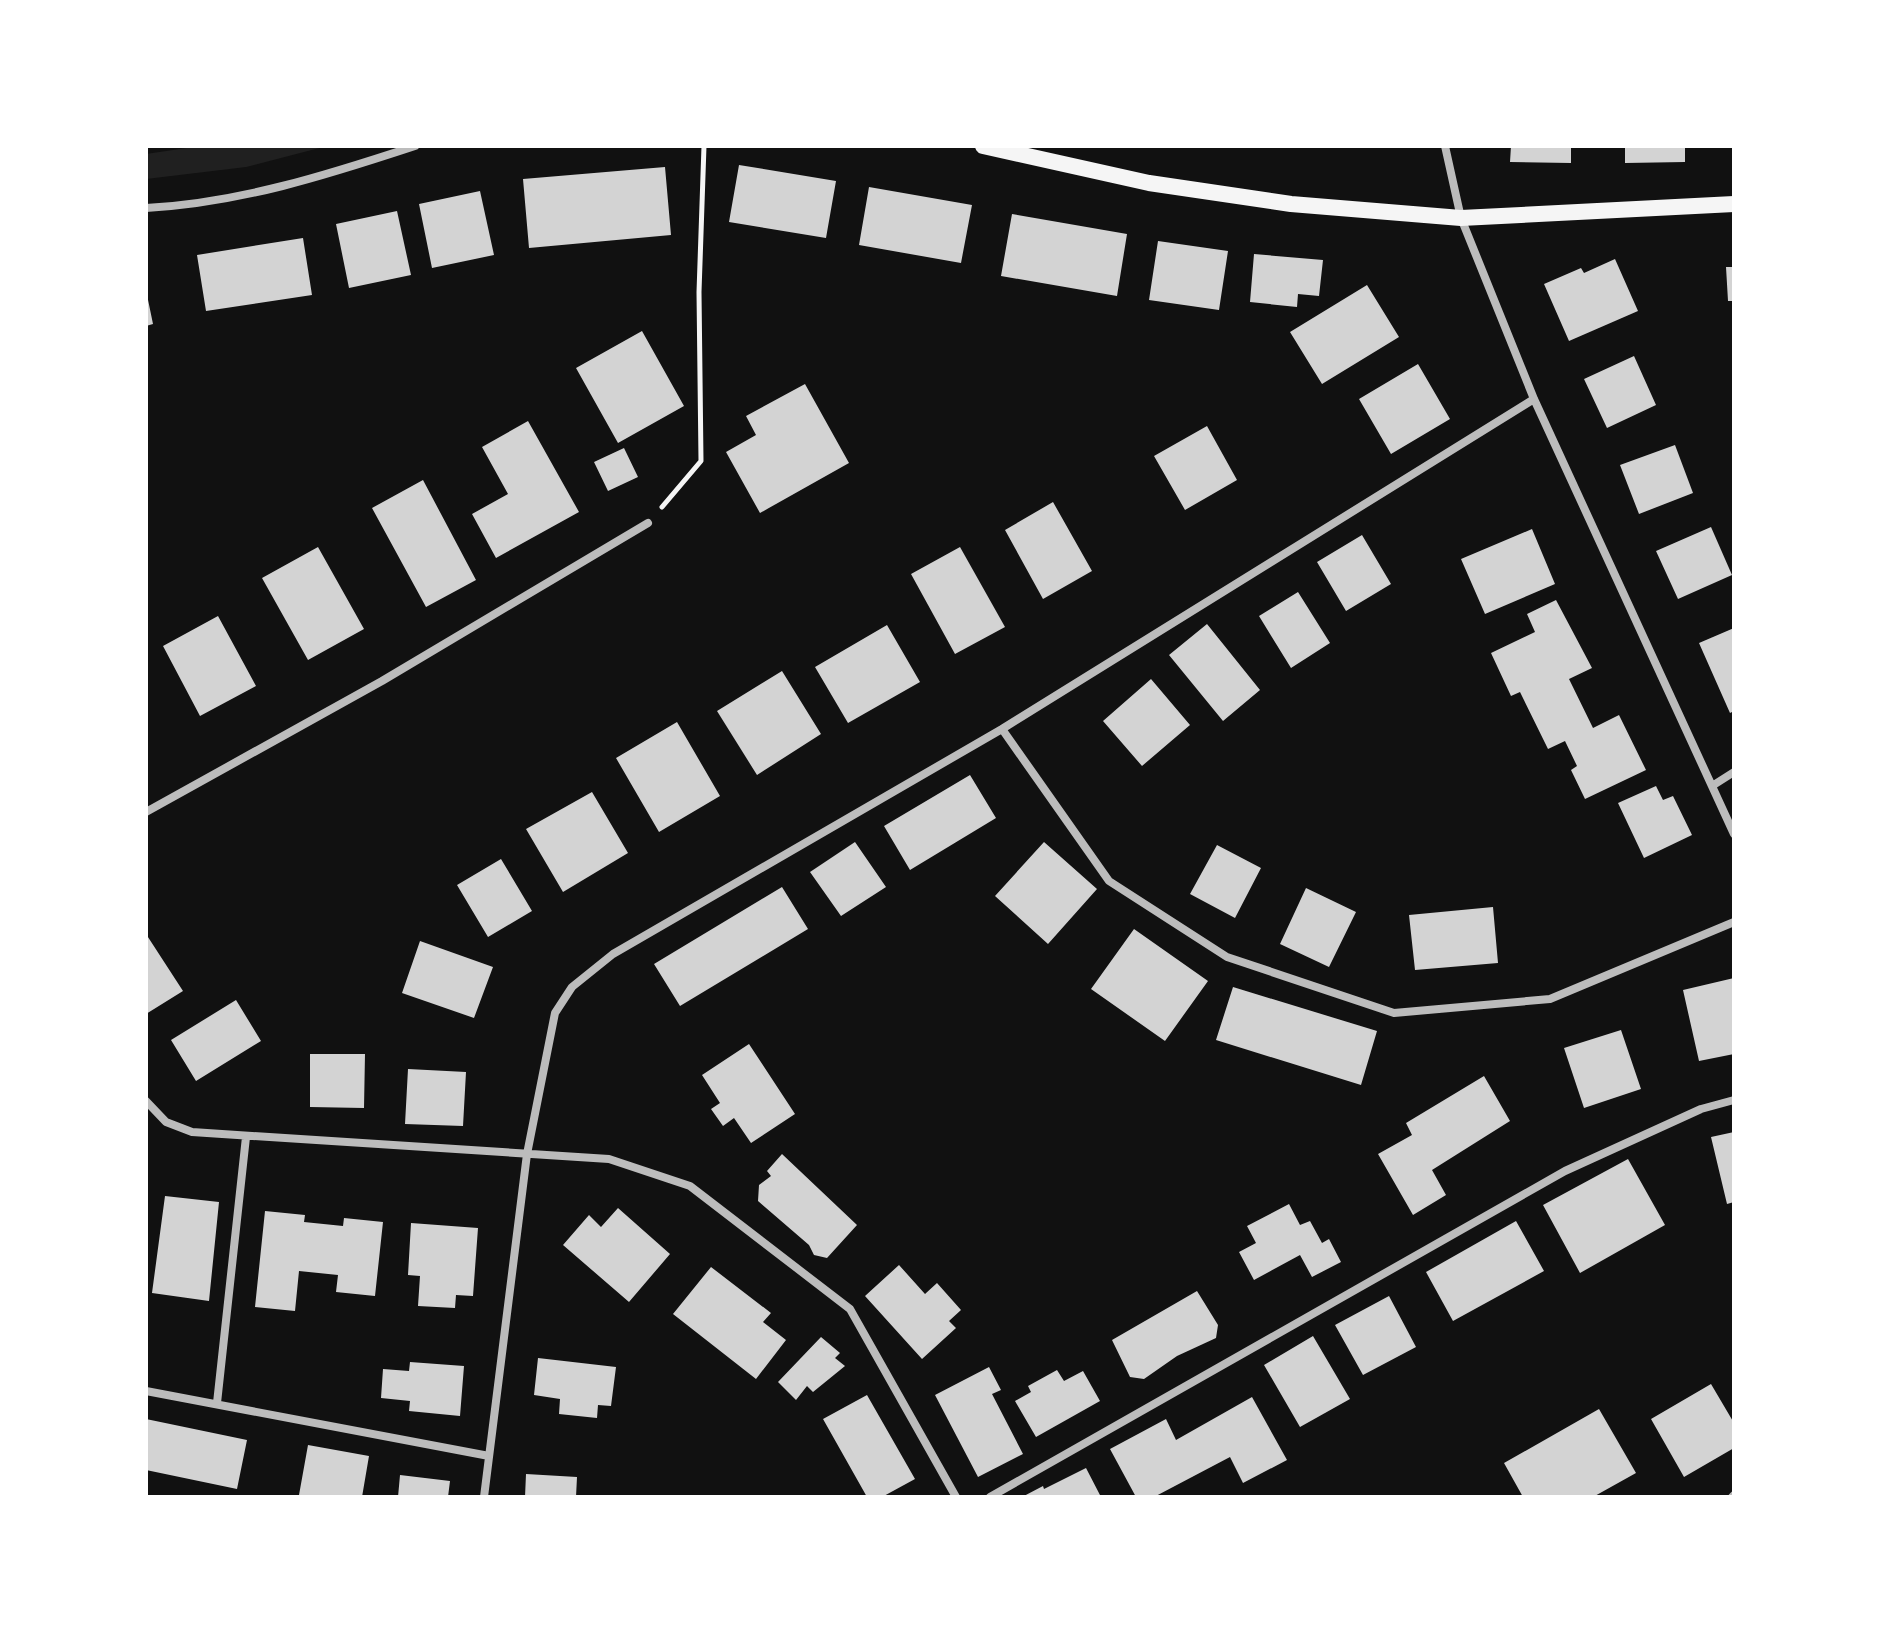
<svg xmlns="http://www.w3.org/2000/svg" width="1880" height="1643" viewBox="0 0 1880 1643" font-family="Mulish,sans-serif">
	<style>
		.green { fill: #202020 }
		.building { fill: #d3d3d3 }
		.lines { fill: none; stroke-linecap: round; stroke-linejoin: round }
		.path { stroke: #f5f5f5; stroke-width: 5 }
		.minor { stroke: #bcbcbc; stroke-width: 8 }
		.secondary { stroke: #f5f5f5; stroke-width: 16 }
	</style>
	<rect width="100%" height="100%" fill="#111"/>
	<path class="green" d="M200,146H327L246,167L146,179V154Z"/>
	<path class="building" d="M1511,146H1571V163L1510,162Z
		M1625,146H1685V162L1625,163Z
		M739,165L836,181L826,238L729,222Z
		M665,167L671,235L529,248L523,179Z
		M869,187L972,205L961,263L859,245Z
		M480,191L494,255L432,268L419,204Z
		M397,211L411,275L349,288L336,224Z
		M1012,214L1127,234L1117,296L1001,276Z
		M303,238L312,295L206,311L197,255Z
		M1158,241L1228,251L1219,310L1149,300Z
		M1254,254L1323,260L1319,296L1298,294L1297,307L1250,302Z
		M1615,259L1638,311L1569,341L1544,284L1581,268L1584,273Z
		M1726,267H1734V301H1728Z
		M1367,285L1399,337L1322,384L1290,332Z
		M146,290L153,324L146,326Z
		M642,331L684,406L618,443L576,368Z
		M1634,356L1656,405L1607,428L1584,379Z
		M1418,364L1450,419L1391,454L1359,399Z
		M805,384L849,463L760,513L726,452L756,435L746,416Z
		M528,421L579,512L496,558L472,514L508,494L482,447Z
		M1207,426L1237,480L1185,510L1154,456Z
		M1675,445L1693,493L1639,514L1620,465Z
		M624,448L638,477L608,491L594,462Z
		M423,480L476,580L426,607L372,508Z
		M1053,502L1092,571L1043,599L1005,530Z
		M1711,527L1732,575L1678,599L1656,551Z
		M1532,529L1555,584L1485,614L1461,559Z
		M1362,535L1391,584L1346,611L1317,562Z
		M318,547L364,629L308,660L262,578Z
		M960,547L1005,627L955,654L911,574Z
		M1298,592L1330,643L1291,668L1259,616Z
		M1556,600L1592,668L1569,679L1593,728L1619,715L1646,770L1585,799L1571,770L1577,766L1565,741L1548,749L1520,692L1511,696L1491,653L1535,632L1527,614Z
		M218,616L256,686L200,716L163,646Z
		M1207,624L1260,690L1223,721L1169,655Z
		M887,625L920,682L848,723L815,667Z
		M1734,628V711L1730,713L1699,643Z
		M782,671L821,734L757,775L717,711Z
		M1151,679L1190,725L1142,766L1103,721Z
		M677,722L720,796L659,832L616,758Z
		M970,775L996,818L910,870L884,826Z
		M1656,786L1663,800L1673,796L1692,835L1644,858L1618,803Z
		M592,792L628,853L563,892L526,829Z
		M855,842L886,887L841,916L810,872Z
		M1044,842L1097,889L1048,944L995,896Z
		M1217,845L1261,868L1235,918L1190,894Z
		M501,859L532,911L488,937L457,885Z
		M782,887L808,929L680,1006L654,964Z
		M1306,888L1356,912L1329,967L1280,944Z
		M1493,907L1498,963L1415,970L1409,915Z
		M1134,929L1208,981L1165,1041L1091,989Z
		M146,934L183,991L146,1014Z
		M420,941L493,967L474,1018L402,993Z
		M1734,978V1054L1699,1061L1683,990Z
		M1233,987L1377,1031L1361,1085L1216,1040Z
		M236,1000L261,1041L196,1081L171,1040Z
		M1621,1030L1641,1089L1584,1108L1564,1048Z
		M749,1044L795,1114L751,1143L734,1118L723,1126L711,1109L720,1103L702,1075Z
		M310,1054H365L364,1108L310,1107Z
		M408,1069L466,1072L463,1126L405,1124Z
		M1484,1076L1510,1121L1432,1170L1446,1195L1413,1215L1378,1154L1412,1135L1406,1123Z
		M1734,1132V1202L1727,1204L1711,1137Z
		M782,1154L857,1225L827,1258L814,1255L809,1245L758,1201L759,1185L771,1176L767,1171Z
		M1628,1159L1665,1225L1580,1273L1543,1205Z
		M165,1196L219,1202L209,1301L152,1293Z
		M1289,1204L1300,1225L1310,1221L1322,1243L1329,1239L1341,1262L1312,1277L1300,1255L1254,1280L1239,1252L1256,1243L1247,1226Z
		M618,1208L670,1254L629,1302L563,1245L589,1215L601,1227Z
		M265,1211L305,1215L304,1222L343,1226L344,1218L383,1222L375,1296L336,1292L338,1275L299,1271L295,1311L255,1307Z
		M1516,1221L1544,1271L1453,1321L1426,1272Z
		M411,1223L478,1228L473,1296L456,1295L455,1308L418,1306L420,1276L408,1275Z
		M899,1265L925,1294L937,1283L961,1310L949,1321L956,1328L922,1359L865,1296Z
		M711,1267L771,1313L763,1322L786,1340L756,1379L673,1314Z
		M1197,1291L1218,1325L1216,1338L1177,1356L1144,1379L1130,1377L1112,1340Z
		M1389,1296L1416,1347L1363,1375L1335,1325Z
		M1313,1336L1350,1399L1300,1427L1264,1365Z
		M821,1337L840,1353L835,1358L845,1366L813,1392L807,1386L796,1400L778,1382Z
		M538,1358L616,1367L611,1406L598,1405L597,1418L559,1414L560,1399L534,1395Z
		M410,1362L464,1366L460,1416L409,1411L410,1401L381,1398L383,1369L409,1371Z
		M989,1367L1001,1390L992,1394L1023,1454L978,1477L935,1395Z
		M1057,1370L1064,1381L1083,1371L1100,1401L1036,1437L1015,1401L1031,1392L1028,1386Z
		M1711,1384L1734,1423V1448L1684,1477L1651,1419Z
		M867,1395L915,1479L882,1497H867L823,1419Z
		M1252,1397L1287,1460L1243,1483L1230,1457L1154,1497H1136L1110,1449L1166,1419L1176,1440Z
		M1599,1409L1636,1473L1593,1497H1523L1504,1463Z
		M146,1419L247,1440L237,1489L146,1470Z
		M308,1445L369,1456L362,1497L299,1495Z
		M1086,1468L1101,1497H1022L1043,1486L1044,1489Z
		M526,1474L577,1477L576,1497H525Z
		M400,1475L450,1481L448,1497H398Z"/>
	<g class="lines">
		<path class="path" d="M662,507L701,461L699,292L704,146"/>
		<path class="minor" d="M1445,146L1461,218L1534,399L1734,834
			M146,208C239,203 327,175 415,146
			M1002,729L1109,881L1227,957L1394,1013L1550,999L1734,922
			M1712,786L1734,772
			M146,812L382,681L648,523
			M146,1101L166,1122L192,1132L609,1159L690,1186L850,1309L956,1497
			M146,1391L489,1456
			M217,1403L246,1137
			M484,1497L527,1154L555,1013L572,987L613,954L1002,729L1534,399
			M990,1497L1565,1171L1701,1109L1734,1100
			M1732,1497L1734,1495"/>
		<path class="secondary" d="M983,146L1149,183L1291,204L1461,218L1734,204"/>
	</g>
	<rect width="1880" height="1643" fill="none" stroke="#ffffff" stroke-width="296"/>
</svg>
